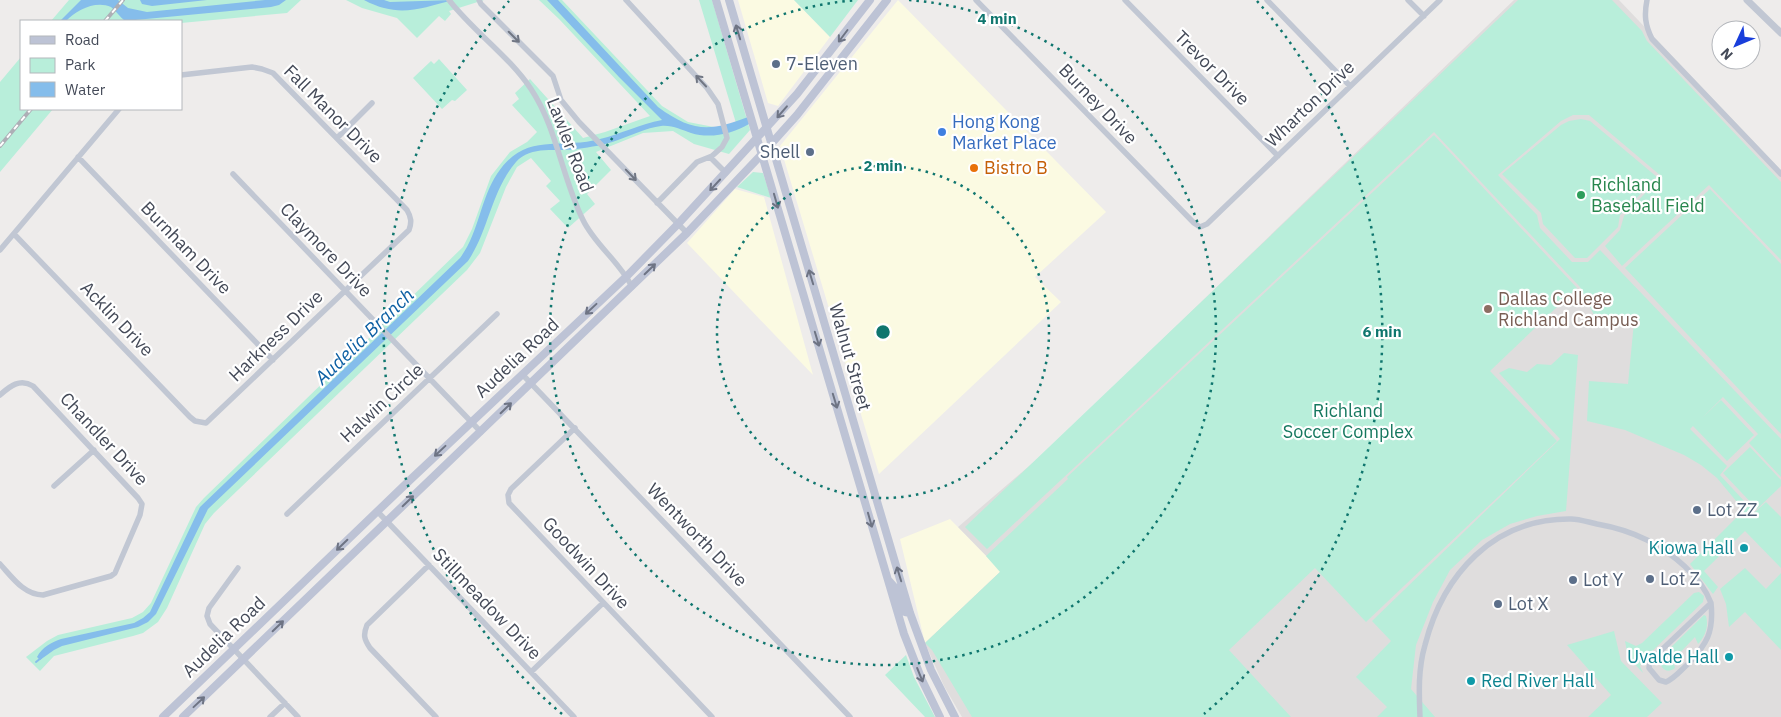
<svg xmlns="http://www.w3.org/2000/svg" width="1781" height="717" viewBox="0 0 1781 717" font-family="'IBM Plex Sans',sans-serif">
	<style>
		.commercial { fill: #fbfae2 }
		.education { fill: #dfdddd }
		.green { fill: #b8eeda }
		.water { fill: #85bdeb }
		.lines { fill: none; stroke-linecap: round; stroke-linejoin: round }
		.stream { stroke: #85bdeb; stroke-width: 2 }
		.minor { stroke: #c1c7d3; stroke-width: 5.5 }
		.tertiary { stroke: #c1c7d3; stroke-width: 7 }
		.secondary { stroke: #bdc3d5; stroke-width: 8 }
		.rail-casing { stroke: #adafb6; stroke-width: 4 }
		.rail { stroke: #fff; stroke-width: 2; stroke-dasharray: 5.5; stroke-linecap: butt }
		.oneway { stroke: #6e7484 }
		.oneway2 { stroke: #707683 }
		.ring { fill: none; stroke: #0f766e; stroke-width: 2.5; stroke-dasharray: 2.5 5 }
		.service-dot { fill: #5c6f8a; stroke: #fff; stroke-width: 2 }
		.shop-dot { fill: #3f7fe0; stroke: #fff; stroke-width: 2 }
		.food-dot { fill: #e8710a; stroke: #fff; stroke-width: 2 }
		.leisure-dot { fill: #2e9e5b; stroke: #fff; stroke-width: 2 }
		.education-dot { fill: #8d6e63; stroke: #fff; stroke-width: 2 }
		.culture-dot { fill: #0f9aa8; stroke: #fff; stroke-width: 2 }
		.labels { text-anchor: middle; stroke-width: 4.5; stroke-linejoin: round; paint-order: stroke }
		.service-label { font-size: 18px; fill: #4e5e75; stroke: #fff; text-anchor: start }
		.street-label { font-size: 18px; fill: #444a58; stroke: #fff }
		.shop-label { font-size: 18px; fill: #366cbe; stroke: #fff; text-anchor: start }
		.food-label { font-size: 18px; fill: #c56008; stroke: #fff; text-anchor: start }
		.leisure-label { font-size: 18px; fill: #27864d; stroke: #fff; text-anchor: start }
		.education-label { font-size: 18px; fill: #785e54; stroke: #fff; text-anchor: start }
		.park-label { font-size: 18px; fill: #16785f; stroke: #fff }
		.culture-label { font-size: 18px; fill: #0d838f; stroke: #fff; text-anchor: end }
		.water-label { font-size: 19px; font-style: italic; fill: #0c5fa3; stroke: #fff }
		.centre { fill: #0f766e; stroke: #fff; stroke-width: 2.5 }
		.ring-label { font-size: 15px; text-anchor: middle; font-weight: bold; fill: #0f766e; stroke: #fff; stroke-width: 4.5; stroke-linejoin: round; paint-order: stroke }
	</style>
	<rect width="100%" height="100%" fill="#eeeceb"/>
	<path class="commercial" d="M738,0H794L830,37L778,106L768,103Z
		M898,0L1106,212L1035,277L1061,302L879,474L780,146Z
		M735,189L764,197L813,375L687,243Z
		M950,519L1001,571L925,643L900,539Z"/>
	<path class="education" d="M1514,0H1619L1781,170V717H962L944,686L925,643L1001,571L958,527L1050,448Z"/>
	<path class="green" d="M69,0H301L287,13L181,23V21H51Z
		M346,0H484L449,11L451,14L445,21L439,16L417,38L397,18L362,8Z
		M539,0H562L662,106L688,122L719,128L736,123L699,0H712L750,130L729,154L694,144L673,131L643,133L596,152L611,170L587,194L595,204L568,228L550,209L560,201L546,186L551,181L531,158L517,167L506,187L480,253L467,270L214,513L205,524L167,608L158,622L143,633L133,636L54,656L40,671L26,657L47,641L58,635L132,618L143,612L151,603L196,507L204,498L463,247L472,229L491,176L510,152L527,142L537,132L512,105L519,99L515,93L530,79L583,138L605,132L650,116L559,19Z
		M794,0H858L830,37Z
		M1518,0H1612L1642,31L1647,41L1781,182V260L1709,185L1622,266L1605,246L1620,230L1624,216L1661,176L1589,115H1573L1561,121L1498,175L1537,215L1540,228L1572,262H1588L1600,250L1781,439V477L1749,443L1758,434L1723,397L1702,418L1721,400L1754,435L1727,461L1693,426L1690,429L1727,466L1720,475L1746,503L1742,508L1717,478L1701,465L1684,455L1625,430L1587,421L1589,381L1628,384L1634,322L1595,317L1580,287L1434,132L987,549L965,527Z
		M21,57V109H53L0,172V82Z
		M439,59L467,90L455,101L452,100L442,109L413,78L431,61L434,64Z
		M1581,119L1590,121L1657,177L1620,215L1618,227L1587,258H1575L1543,224L1541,213L1502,174L1561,125L1569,121Z
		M1434,135L1577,288L1490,371L1557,441L1366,622L1315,568L1229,650L1291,717H972L932,650L925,643L1000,572L986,556L1068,479L1067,477Z
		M753,172L763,173L771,198L737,187Z
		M1710,189L1781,264V434L1625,268Z
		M1564,353L1578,355L1566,511L1537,516L1510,524L1482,540L1450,570L1433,602L1416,645L1411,689L1435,717H1377L1387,707L1356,677L1391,641L1372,621L1560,439L1499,373L1509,368L1527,372L1537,364L1551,365Z
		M1750,447L1781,480V486L1757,509L1723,473Z
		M1766,502L1781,517V568L1745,531L1704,571L1718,587L1713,594L1690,564L1748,506L1755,512Z
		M1745,568L1766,589L1781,573V650L1745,612L1729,627L1726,604L1720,589Z
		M1699,592L1704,596L1703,602L1644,659L1640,666L1643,673L1628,657L1625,641L1636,646L1642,643L1694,593Z
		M1704,615L1706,616C1709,626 1705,637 1698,644L1695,637L1673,660L1675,668C1666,675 1659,667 1660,658Z
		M1614,631L1621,661L1662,703L1647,717H1588L1611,695L1567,645Z
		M906,655L914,677L935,717H925L885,675Z"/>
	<path class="water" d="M81,0H118L128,8L147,12L265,0H286L279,5L271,7L125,21C120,17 116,11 111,7C96,0 76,10 66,21H60Z
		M140,0H207L152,6L142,4Z
		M364,0H384L390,2L453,0C419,9 398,18 364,0Z
		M547,0H558L658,107C692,132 710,132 748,117L749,124C732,134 710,139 691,133C681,130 673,125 661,126C646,128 632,135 618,140C605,145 591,147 577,149C557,152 531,145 516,162C491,191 489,230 468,261L208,509L156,614L148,622L138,627L62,646L54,650L40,660L37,657C42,647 52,642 61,639L134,623L143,618L150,612L200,507L460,258C479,233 480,200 497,174C525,131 559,150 600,139C621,134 640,124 662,120L619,77Z"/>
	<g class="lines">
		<path class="stream" d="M36,662L41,658"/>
		<path class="minor" d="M449,0C474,32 509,56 531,89C557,128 562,178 583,220C595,245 620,262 632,287
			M479,0L481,4L553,76L561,100L579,122L687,233
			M626,0L707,88L718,104L727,138L722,147L712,156L697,162L657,203
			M976,0L1194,223L1200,227L1207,224L1440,0
			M1125,0L1278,156
			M1267,0L1350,86
			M1408,0L1424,16
			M1647,0C1644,15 1645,25 1652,39L1781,174
			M337,138L372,103
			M78,157L273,360
			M710,157L726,173
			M233,174L481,432
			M14,234L190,417L195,421L206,423L409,230C412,222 411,217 407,210L273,73L262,69L252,67L181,75
			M0,250L119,109
			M522,374L850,717
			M0,395C10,386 20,378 33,386L138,498L142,504L140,515L115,573L111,576L43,595C24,595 12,577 0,564
			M575,428L511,489L508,495L509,503L712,717
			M54,486L94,450
			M377,511L574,717
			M287,514L497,314
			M429,565L367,625C363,635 364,639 370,648L436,717
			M238,568L209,608L207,616L210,624L298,717
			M1711,603C1714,632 1707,644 1688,664C1681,670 1675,678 1666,682L1659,680L1649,668L1650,661Z
			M531,672L603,603
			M270,717L285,703
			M1420,717C1419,693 1418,669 1425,645C1443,575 1493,518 1571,519C1579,519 1588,522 1597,524C1614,527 1631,532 1647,540C1672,553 1701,576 1711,603"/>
		<path class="tertiary" d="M1747,0L1781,33"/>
		<path class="secondary" d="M716,0L904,634L922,680L940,717
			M729,0L910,613L931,670L955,717
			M889,581L896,589L905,612L910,613
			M163,717L410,480L627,276L678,224L797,94L870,0
			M183,717L687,233L762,154L797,115L887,0"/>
		<g class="rail-casing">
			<path id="rail" d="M105,21L123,0
				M0,146L31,109"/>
		</g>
		<use href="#rail" class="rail"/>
	</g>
	<defs><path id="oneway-shaft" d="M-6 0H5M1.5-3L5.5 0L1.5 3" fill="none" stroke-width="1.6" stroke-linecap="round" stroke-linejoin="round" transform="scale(1.25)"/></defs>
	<g class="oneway">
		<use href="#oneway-shaft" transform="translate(738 32) rotate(-107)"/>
		<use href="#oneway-shaft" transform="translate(843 36) rotate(127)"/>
		<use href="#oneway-shaft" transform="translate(782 112) rotate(131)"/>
		<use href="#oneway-shaft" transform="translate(715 185) rotate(133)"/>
		<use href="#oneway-shaft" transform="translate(776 201) rotate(74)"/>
		<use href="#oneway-shaft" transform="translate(650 269) rotate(-44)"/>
		<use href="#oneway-shaft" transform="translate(811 277) rotate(-107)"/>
		<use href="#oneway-shaft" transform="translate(591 309) rotate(137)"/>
		<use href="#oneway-shaft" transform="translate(817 339) rotate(73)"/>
		<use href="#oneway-shaft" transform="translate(835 401) rotate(73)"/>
		<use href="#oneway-shaft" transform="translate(506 408) rotate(-44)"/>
		<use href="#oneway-shaft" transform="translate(440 451) rotate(137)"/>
		<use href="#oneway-shaft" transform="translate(408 501) rotate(-44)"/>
		<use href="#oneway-shaft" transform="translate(870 520) rotate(74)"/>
		<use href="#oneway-shaft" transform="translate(342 545) rotate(136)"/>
		<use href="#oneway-shaft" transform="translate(899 574) rotate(-107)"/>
		<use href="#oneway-shaft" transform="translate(278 626) rotate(-44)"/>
		<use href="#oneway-shaft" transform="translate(920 675) rotate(68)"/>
		<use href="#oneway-shaft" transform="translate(199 702) rotate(-43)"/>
	</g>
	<g class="oneway2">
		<use href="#oneway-shaft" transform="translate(514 37) rotate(45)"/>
		<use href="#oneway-shaft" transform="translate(701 81) rotate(-133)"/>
		<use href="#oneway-shaft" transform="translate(631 175) rotate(46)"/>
	</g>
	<g class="ring">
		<circle cx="883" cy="332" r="166"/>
		<path d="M909 0A333 333 0 1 1 857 0"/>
		<path d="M562 714A499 499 0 0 1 509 1M1257 1A499 499 0 0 1 1204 714"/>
	</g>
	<g class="service-dot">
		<circle cx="776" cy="64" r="5"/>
		<circle cx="810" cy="152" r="5"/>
		<circle cx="1697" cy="510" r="5"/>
		<circle cx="1650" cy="579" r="5"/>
		<circle cx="1573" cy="580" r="5"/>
		<circle cx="1498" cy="604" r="5"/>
	</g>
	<circle class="shop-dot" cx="942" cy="132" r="5"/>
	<circle class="food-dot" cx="974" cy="168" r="5"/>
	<circle class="leisure-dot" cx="1581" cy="195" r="5"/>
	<circle class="education-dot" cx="1488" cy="309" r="5"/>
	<g class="culture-dot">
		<circle cx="1744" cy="548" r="5"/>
		<circle cx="1729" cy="657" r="5"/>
		<circle cx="1471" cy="681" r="5"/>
	</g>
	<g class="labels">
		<g class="service-label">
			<text x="786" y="70">7-Eleven</text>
			<text x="800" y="158" text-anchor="end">Shell</text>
			<text x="1707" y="516">Lot ZZ</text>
			<text x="1660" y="585">Lot Z</text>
			<text x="1583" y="586">Lot Y</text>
			<text x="1508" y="610">Lot X</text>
		</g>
		<g class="street-label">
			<text transform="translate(1212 68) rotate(45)" y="6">Trevor Drive</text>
			<text transform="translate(1098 104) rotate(46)" y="6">Burney Drive</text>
			<text transform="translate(1310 104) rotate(-44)" y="6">Wharton Drive</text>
			<text transform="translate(333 114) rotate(45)" y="6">Fall Manor Drive</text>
			<text transform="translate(570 145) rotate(69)" y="6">Lawler Road</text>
			<text transform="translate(186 248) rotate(46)" y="6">Burnham Drive</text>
			<text transform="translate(326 250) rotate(46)" y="6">Claymore Drive</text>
			<text transform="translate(117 319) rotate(46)" y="6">Acklin Drive</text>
			<text transform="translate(276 336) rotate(-44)" y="6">Harkness Drive</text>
			<text transform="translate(850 357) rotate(74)" y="6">Walnut Street</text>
			<text transform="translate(517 358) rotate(-43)" y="6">Audelia Road</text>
			<text transform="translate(382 403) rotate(-43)" y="6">Halwin Circle</text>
			<text transform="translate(104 439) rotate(47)" y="6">Chandler Drive</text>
			<text transform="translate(697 535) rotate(46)" y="6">Wentworth Drive</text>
			<text transform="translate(586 563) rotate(47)" y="6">Goodwin Drive</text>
			<text transform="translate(487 604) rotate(46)" y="6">Stillmeadow Drive</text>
			<text transform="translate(224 637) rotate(-44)" y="6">Audelia Road</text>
		</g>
		<g class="shop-label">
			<text x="952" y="128">Hong Kong<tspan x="952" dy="21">Market Place</tspan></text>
		</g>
		<g class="food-label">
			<text x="984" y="174">Bistro B</text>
		</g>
		<g class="leisure-label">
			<text x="1591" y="191">Richland<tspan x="1591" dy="21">Baseball Field</tspan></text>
		</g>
		<g class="education-label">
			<text x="1498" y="305">Dallas College<tspan x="1498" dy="21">Richland Campus</tspan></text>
		</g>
		<g class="park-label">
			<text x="1348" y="417">Richland<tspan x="1348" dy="21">Soccer Complex</tspan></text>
		</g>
		<g class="culture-label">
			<text x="1734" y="554">Kiowa Hall</text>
			<text x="1719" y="663">Uvalde Hall</text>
			<text x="1481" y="687" text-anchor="start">Red River Hall</text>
		</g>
		<g class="water-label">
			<text transform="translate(364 336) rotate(-44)" y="7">Audelia Branch</text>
		</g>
	</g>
	<circle cx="883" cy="332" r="8" class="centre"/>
	<g class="ring-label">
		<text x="997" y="24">4 min</text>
		<text x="883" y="171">2 min</text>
		<text x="1382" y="337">6 min</text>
	</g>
	<rect x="20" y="20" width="162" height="90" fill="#ffffff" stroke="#b4b7bc"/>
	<rect x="30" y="36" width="25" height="8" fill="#bdc3d5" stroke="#b4b7bc"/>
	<text x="65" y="45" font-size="15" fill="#444a58">Road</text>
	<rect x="30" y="58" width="25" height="15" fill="#b8eeda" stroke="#b4b7bc"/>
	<text x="65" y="70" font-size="15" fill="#444a58">Park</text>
	<rect x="30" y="82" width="25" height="15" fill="#85bdeb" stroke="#b4b7bc"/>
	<text x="65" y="95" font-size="15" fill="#444a58">Water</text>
	<g transform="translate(1736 45) rotate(226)"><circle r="24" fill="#ffffff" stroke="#b4b7bc"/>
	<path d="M0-4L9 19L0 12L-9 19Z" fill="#193edb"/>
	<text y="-8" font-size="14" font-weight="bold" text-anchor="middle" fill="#444a58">N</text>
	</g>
</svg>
